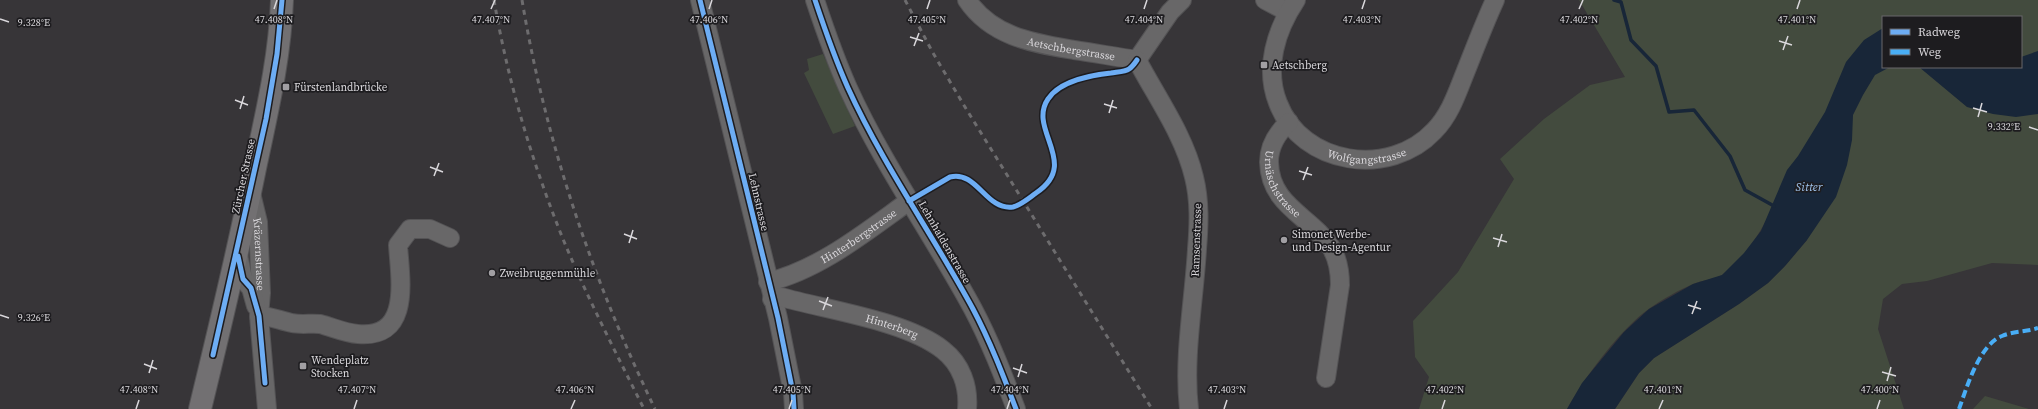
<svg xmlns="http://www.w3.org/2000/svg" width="2038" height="409" viewBox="0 0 2038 409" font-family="'Source Serif 4',serif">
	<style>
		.green { fill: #434b3e; fill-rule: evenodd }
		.water { fill: #182638 }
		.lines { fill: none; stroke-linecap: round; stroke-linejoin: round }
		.stream { stroke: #182638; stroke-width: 3.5 }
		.minor-casing { stroke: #545355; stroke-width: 20 }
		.major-casing { stroke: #545355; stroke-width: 24 }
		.minor { stroke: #686768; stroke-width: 18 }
		.major { stroke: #727072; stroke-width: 22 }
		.rail { stroke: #6d6c6e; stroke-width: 3; stroke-dasharray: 5 5; stroke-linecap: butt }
		.quiet { stroke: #49aef6; stroke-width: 4; stroke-dasharray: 8 4; stroke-linecap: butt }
		.cycleway-casing { stroke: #1d1c1f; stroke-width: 8 }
		.cycleway { stroke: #6dadf4; stroke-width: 5 }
		.ticks { fill: none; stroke: #dad8dc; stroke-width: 1.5 }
		.poi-dot { fill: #a19fa3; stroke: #1d1c1f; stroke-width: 1.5 }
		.labels { text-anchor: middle; stroke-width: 3.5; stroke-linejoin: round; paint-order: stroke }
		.street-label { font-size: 11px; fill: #dad8dc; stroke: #1d1c1f }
		.poi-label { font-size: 11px; fill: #dad8dc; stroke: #1d1c1f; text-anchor: start }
		.water-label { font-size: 12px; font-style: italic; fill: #a0c4ee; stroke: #1d1c1f }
		.ticks-label { font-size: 10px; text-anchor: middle; fill: #dad8dc; stroke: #1d1c1f; stroke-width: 3.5; stroke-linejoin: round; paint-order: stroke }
	</style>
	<rect width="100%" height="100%" fill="#373538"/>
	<path class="green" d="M1579,0H2038V265L1992,263L1927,281L1902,284L1883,299L1878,329L1904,409H1615L1639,373L1654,358L1739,304L1768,283L1785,266L1807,240L1770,213C1760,233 1742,262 1722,275C1713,280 1702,280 1693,284C1679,290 1663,299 1650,308C1620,329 1585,377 1567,409H1419L1429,377L1415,357L1413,321L1458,272L1514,179L1500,159L1544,119L1590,85L1625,77ZM1883,17H2021V67H1883Z
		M823,54L855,126L833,134L804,73L809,70L807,59Z
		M1985,396L2029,409H1973Z"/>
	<path class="water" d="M1883,28V67H1890L1875,75L1863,95L1853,115L1852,140L1847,165L1836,197L1807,240L1785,266L1768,283L1739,304L1654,358L1639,373L1615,409H1567L1582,383L1624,332L1649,309L1693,284L1722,275L1744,253L1761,231L1787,170L1798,156L1825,112L1846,62L1864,40Z
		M2038,51V114L2016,117L1993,114L1967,107L1919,67H2021V57Z"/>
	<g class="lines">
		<path class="stream" d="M1614,0L1621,2L1631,40L1656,66L1669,112L1694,110L1730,156L1745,190L1774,206"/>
		<g class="minor-casing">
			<g id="minor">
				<path d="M700,0L778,318L793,393L794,409"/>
				<path d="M815,0C825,30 835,59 848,88C883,165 933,235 973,309C990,341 1003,375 1016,409"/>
				<path id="s1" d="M967,0C992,37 1033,43 1074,50C1095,53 1116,57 1137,60L1170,12L1182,0"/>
				<path d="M1265,0L1288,12"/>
				<path id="s2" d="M1296,0C1276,30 1264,68 1278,103C1302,166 1390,178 1434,131C1450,115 1457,93 1465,73C1475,48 1484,24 1495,0"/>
				<path d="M1137,60C1157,98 1184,135 1194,177C1200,201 1199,225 1197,249C1194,302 1183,357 1189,409"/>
				<path id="s3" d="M1289,122C1277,133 1269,146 1269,162C1270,207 1312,216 1332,249C1338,260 1340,272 1340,285L1326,378"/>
				<path id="s4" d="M251,193L258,222L261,293L259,316L267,409"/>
				<path d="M238,254L243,279L251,288L256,306"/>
				<path id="s5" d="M768,282C819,270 867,231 909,201"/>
				<path id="s6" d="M772,299L781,297C827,310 907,321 943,350C961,364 969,386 967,409"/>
				<path d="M259,316C271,316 281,321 292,323C301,325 311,323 320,324C332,327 345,333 358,334C412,339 400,278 398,245L410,229H430L450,238"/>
			</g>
		</g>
		<g class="major-casing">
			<path id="major" d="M200,409C219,331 238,252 254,173C266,116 280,59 282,0"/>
		</g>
		<use href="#minor" class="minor"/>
		<use href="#major" class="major"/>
		<path class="rail" d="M494,0C508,82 532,162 563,239C587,297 616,353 644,409
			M522,0C546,143 592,278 655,409
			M905,0L933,53L965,107L1152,409"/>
		<path class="quiet" d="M1959,409C1967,387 1979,345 2002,336C2014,331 2026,332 2038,328"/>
		<g class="cycleway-casing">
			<path id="cycleway" d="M700,0L778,318L793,393L794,409
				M815,0C825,30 835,59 848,88C883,165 933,235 973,309C990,341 1003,375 1016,409
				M909,201L950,177C977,170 986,211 1013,207C1021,205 1029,198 1036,193C1081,163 1027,130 1048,99C1060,81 1092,75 1111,73C1116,72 1125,72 1129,69C1132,67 1135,63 1137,60
				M238,256L243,279L251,288L259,316L265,383
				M213,355L266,119L277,54L282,0"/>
		</g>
		<use href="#cycleway" class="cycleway"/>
	</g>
	<path class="ticks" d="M274,9L277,0M491,9L495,0M709,9L712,0M927,9L930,0M1144,9L1147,0M1362,9L1365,0M1579,9L1583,0M1797,9L1800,0M0,19L9,22M910,37L923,41M1779,41L1792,45M914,46L919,33M1783,50L1788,36M235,100L248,105M1104,104L1117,108M1973,108L1987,112M240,109L244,96M1109,113L1113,100M1978,117L1982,103M2029,127L2038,130M430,167L443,172M1299,171L1312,175M434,176L439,163M1303,180L1308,167M624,234L637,239M1493,238L1507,242M629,243L633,230M1498,247L1502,234M819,301L832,306M1688,305L1701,309M823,310L828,297M1692,314L1697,301M0,315L9,318M144,364L157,369M1013,368L1027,373M1882,372L1896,376M149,373L153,360M1018,377L1022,364M1887,381L1891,367M136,409L139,400M354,409L357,400M571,409L575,400M789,409L792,400M1007,409L1010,400M1224,409L1227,400M1442,409L1445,400M1659,409L1663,400M1877,409L1880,400"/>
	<g class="poi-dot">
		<rect x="1260" y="61" width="8" height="8" rx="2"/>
		<rect x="282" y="83" width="8" height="8" rx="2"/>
		<circle cx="1284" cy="240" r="4"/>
		<circle cx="492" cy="273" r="4"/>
		<rect x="299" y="362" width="8" height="8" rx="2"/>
	</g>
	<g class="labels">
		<g class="street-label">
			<text dy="4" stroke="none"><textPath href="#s1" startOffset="119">Aetschbergstrasse</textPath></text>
			<text dy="4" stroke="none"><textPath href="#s2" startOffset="221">Wolfgangstrasse</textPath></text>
			<text transform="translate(243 176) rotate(-78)" y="4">Zürcher Strasse</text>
			<text dy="4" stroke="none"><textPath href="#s3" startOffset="72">Urnäschstrasse</textPath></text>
			<text transform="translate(759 202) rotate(77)" y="4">Lehnstrasse</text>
			<text dy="4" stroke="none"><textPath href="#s5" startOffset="102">Hinterbergstrasse</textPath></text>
			<text transform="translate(1196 240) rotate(-88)" y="4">Ramsenstrasse</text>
			<text transform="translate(945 242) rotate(60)" y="4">Lehnhaldenstrasse</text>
			<text dy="4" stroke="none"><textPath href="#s4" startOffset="62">Kräzernstrasse</textPath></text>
			<text dy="4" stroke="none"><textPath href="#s6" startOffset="124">Hinterberg</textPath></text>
		</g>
		<g class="poi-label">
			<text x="1272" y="69">Aetschberg</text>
			<text x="294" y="91">Fürstenlandbrücke</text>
			<text x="1292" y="238">Simonet Werbe-<tspan x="1292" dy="13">und Design-Agentur</tspan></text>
			<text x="500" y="277">Zweibruggenmühle</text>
			<text x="311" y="364">Wendeplatz<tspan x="311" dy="13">Stocken</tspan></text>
		</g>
		<g class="water-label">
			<text x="1809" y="191">Sitter</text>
		</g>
	</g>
	<g class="ticks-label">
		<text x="274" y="23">47.408°N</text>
		<text x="491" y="23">47.407°N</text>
		<text x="709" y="23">47.406°N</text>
		<text x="927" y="23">47.405°N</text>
		<text x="1144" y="23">47.404°N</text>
		<text x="1362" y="23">47.403°N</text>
		<text x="1579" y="23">47.402°N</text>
		<text x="1797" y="23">47.401°N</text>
		<text x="34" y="26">9.328°E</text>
		<text x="2004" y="130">9.332°E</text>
		<text x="34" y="321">9.326°E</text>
		<text x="139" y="393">47.408°N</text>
		<text x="357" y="393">47.407°N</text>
		<text x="575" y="393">47.406°N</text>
		<text x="792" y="393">47.405°N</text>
		<text x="1010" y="393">47.404°N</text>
		<text x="1227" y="393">47.403°N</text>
		<text x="1445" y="393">47.402°N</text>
		<text x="1663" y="393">47.401°N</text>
		<text x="1880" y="393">47.400°N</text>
	</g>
	<rect x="1882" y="16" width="140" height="52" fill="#1d1c1f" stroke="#69676b"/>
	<rect x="1890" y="29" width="20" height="6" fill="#6dadf4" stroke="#69676b"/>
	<text x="1918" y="36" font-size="12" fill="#dad8dc">Radweg</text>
	<rect x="1890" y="49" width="20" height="6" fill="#49aef6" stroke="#69676b"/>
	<text x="1918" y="56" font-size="12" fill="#dad8dc">Weg</text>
</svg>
